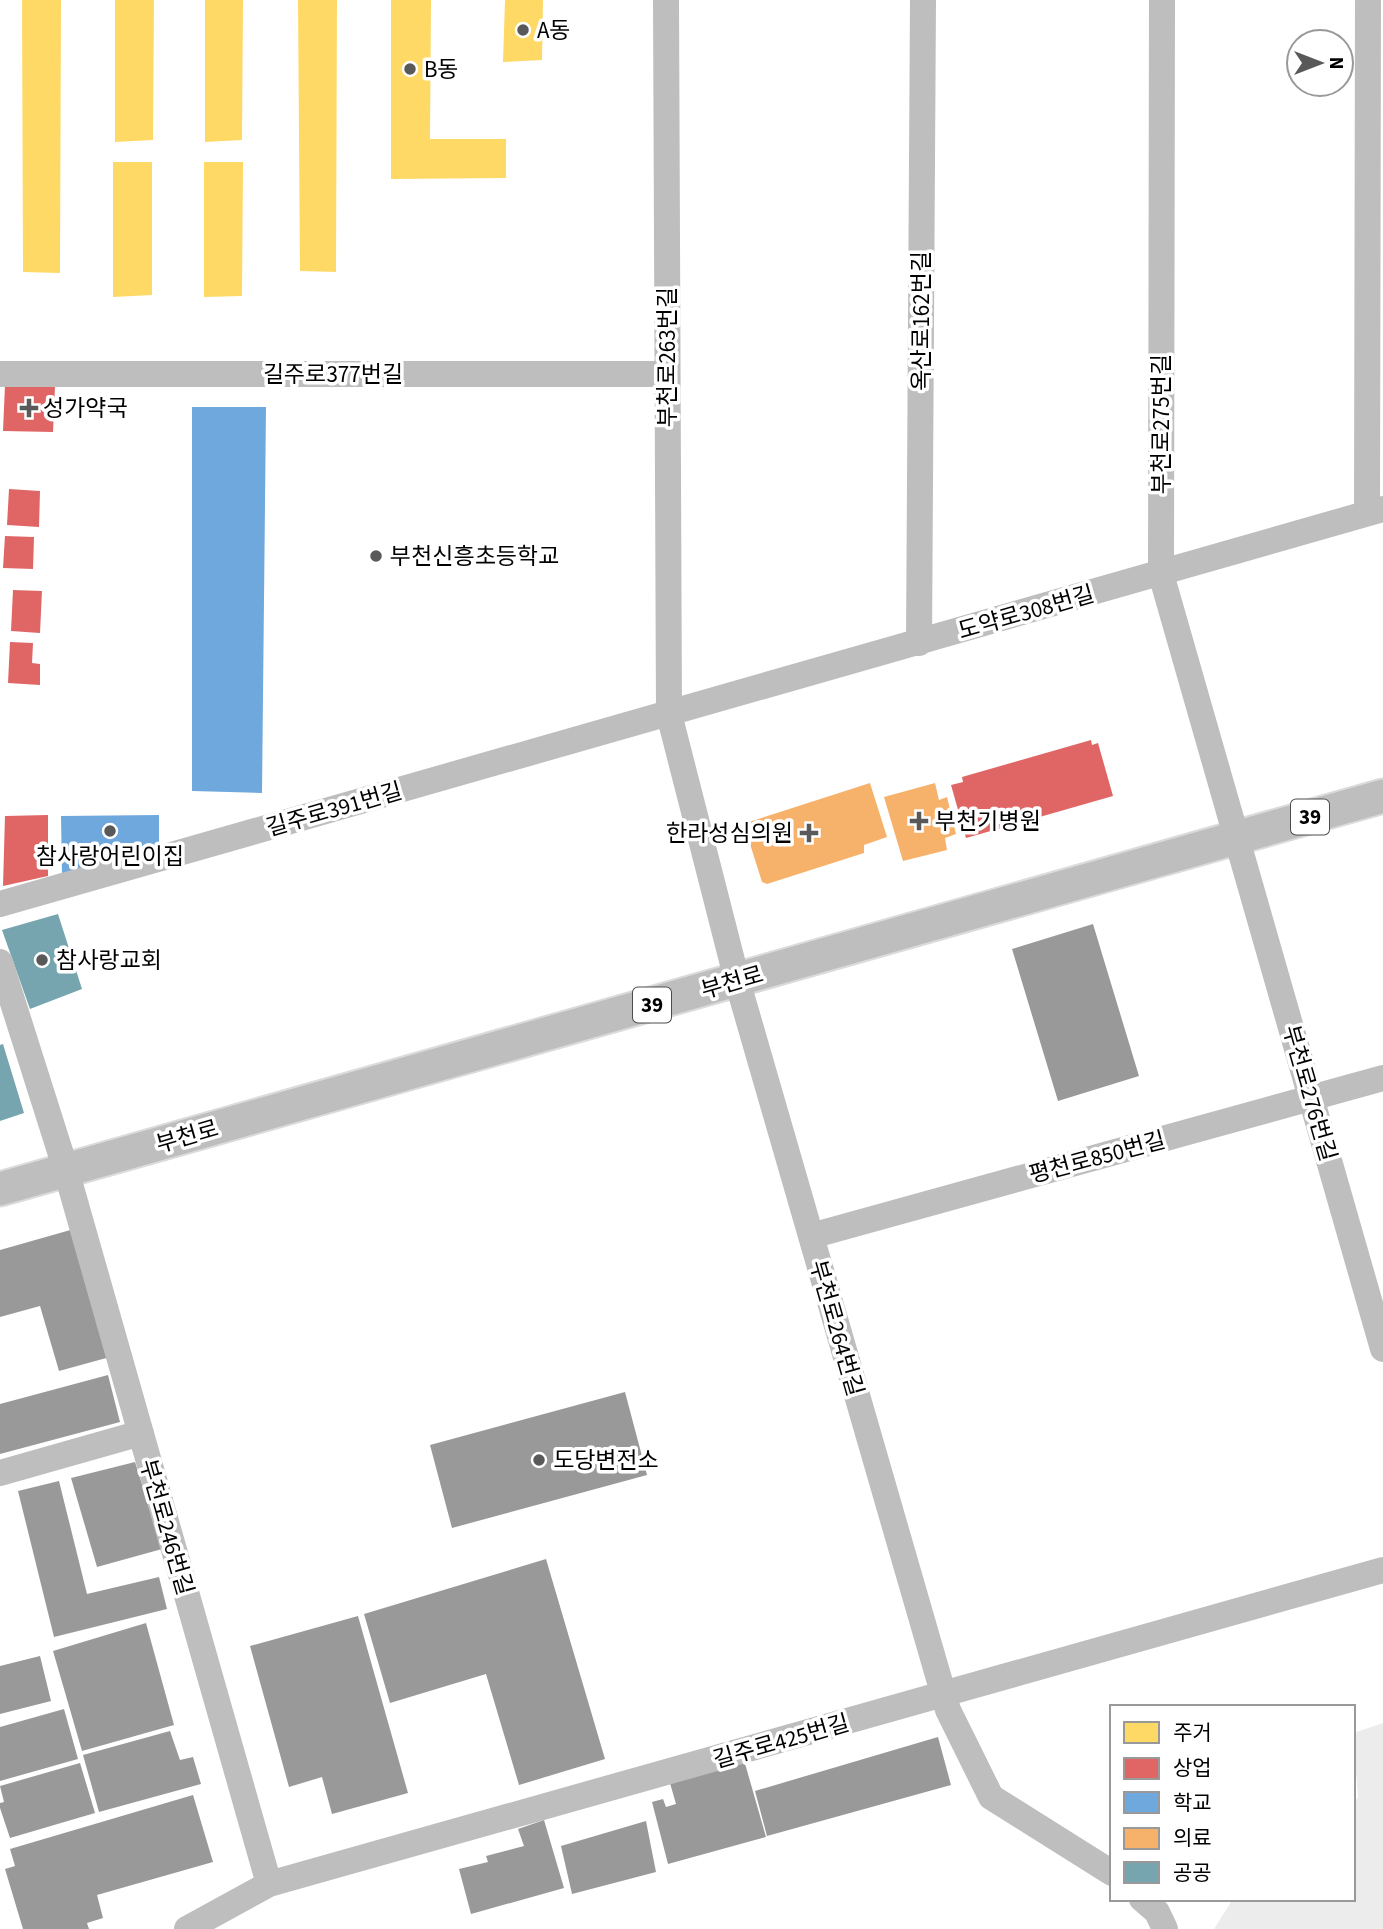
<svg xmlns="http://www.w3.org/2000/svg" width="1383" height="1929" viewBox="0 0 1383 1929" font-family="'Source Sans 3','Noto Sans KR',sans-serif">
	<style>
		.green { fill: #ececec }
		.homes { fill: #ffd966 }
		.shops { fill: #e06666 }
		.schools { fill: #6fa8dc }
		.health { fill: #f6b26b }
		.public { fill: #76a5af }
		.industry { fill: #999 }
		.lines { fill: none; stroke-linecap: round; stroke-linejoin: round }
		.major-casing { stroke: #dbdbdb; stroke-width: 37 }
		.minor { stroke: #bebebe; stroke-width: 26 }
		.major { stroke: #bebebe; stroke-width: 33 }
		.poi-dot { fill: #595959; stroke: #fff; stroke-width: 2.5 }
		.labels { text-anchor: middle; stroke-width: 7; stroke-linejoin: round; paint-order: stroke }
		.shield { fill: #fff; stroke: #4c4c4c; stroke-width: 2 }
		.shield-label { font-size: 21px; font-weight: bold; fill: #000 }
		.poi-label { font-size: 23px; fill: #000; stroke: #fff; text-anchor: start }
		.street-label { font-size: 23px; fill: #000; stroke: #fff }
	</style>
	<rect width="100%" height="100%" fill="#fff"/>
	<path class="green" d="M1383,1723V1929H1214L1233,1899H1353V1800L1358,1798L1353,1733Z"/>
	<path class="homes" d="M22,0H61L60,273L23,272Z
		M115,0H154L153,140L115,142Z
		M205,0H243L242,140L205,142Z
		M298,0H337L336,272L300,271Z
		M391,0H431L430,139H506V178L391,179Z
		M505,0H543L542,60L503,62Z
		M113,162H152V295L113,297Z
		M204,162H243L242,296L204,297Z"/>
	<path class="shops" d="M5,385L55,386L53,432L3,431Z
		M9,489L40,491L39,527L7,525Z
		M5,536L34,537L33,569L3,568Z
		M13,590L42,591L40,633L11,631Z
		M10,642L33,643L32,663L40,664V685L8,683Z
		M1091,740L1092,745L1098,743L1113,796L966,838L951,785L963,782L962,777Z
		M48,815V876L3,886L5,816Z"/>
	<path class="schools" d="M192,407H266L262,793L192,791Z
		M159,815V846L62,875L61,816Z"/>
	<path class="health" d="M870,783L887,837L864,845V853L767,884L762,882L745,828L746,823Z
		M935,783L939,800L947,797L956,834L945,838L947,850L903,861L884,797Z"/>
	<path class="public" d="M58,914L82,989L30,1009L2,930Z
		M3,1044L24,1113L0,1121V1045Z"/>
	<path class="industry" d="M1093,924L1139,1076L1058,1101L1012,949Z
		M74,1229L110,1357L59,1371L40,1306L0,1317V1250Z
		M108,1375L120,1422L0,1454V1404Z
		M625,1392L647,1475L452,1528L430,1445Z
		M135,1462L162,1549L97,1567L71,1478Z
		M59,1481L87,1594L159,1577L167,1609L54,1637L18,1491Z
		M546,1559L605,1759L519,1785L486,1674L390,1703L364,1614Z
		M358,1616L408,1793L332,1814L322,1777L289,1787L250,1646Z
		M146,1623L174,1725L82,1751L53,1651Z
		M40,1656L51,1701L0,1714V1666Z
		M64,1709L78,1759L0,1781V1727Z
		M170,1731L180,1760L193,1757L201,1784L99,1812L83,1755Z
		M938,1737L951,1785L767,1836L755,1791Z
		M744,1760L766,1837L668,1864L652,1802L663,1799L666,1807L676,1804L670,1783Z
		M80,1763L95,1813L10,1838L0,1808V1803L4,1802L0,1786Z
		M193,1795L213,1862L97,1895L103,1918L87,1923L89,1929H23L5,1869L15,1866L10,1849Z
		M544,1820L564,1888L471,1914L459,1869L488,1862L486,1856L524,1846L518,1829Z
		M646,1821L656,1872L572,1894L561,1846Z"/>
	<g class="lines">
		<g class="major-casing">
			<path id="major" d="M0,1189L1383,796"/>
		</g>
		<path class="minor" d="M666,0L669,714L737,980L948,1710L991,1797L1112,1873
			M1162,0L1161,574L1383,1349
			M0,374H667
			M1367,513L1368,0
			M919,643L923,0
			M0,904L1383,509
			M0,962L66,1170L269,1884
			M811,1236L1383,1078
			M0,1473L141,1433
			M1142,1899L1157,1912L1165,1929
			M187,1929L269,1884L1383,1570"/>
		<use href="#major" class="major"/>
	</g>
	<g class="poi-dot">
		<circle cx="523" cy="30" r="7"/>
		<circle cx="410" cy="69" r="7"/>
		<path d="M25.5 397.5h7v7h7v7h-7v7h-7v-7h-7v-7h7z"/>
		<circle cx="376" cy="556" r="7"/>
		<path d="M915.5 810.5h7v7h7v7h-7v7h-7v-7h-7v-7h7z"/>
		<circle cx="110" cy="831" r="7"/>
		<path d="M805.5 822.5h7v7h7v7h-7v7h-7v-7h-7v-7h7z"/>
		<circle cx="42" cy="960" r="7"/>
		<circle cx="539" cy="1460" r="7"/>
	</g>
	<g class="labels">
		<g class="shield">
			<rect x="1291" y="799.5" width="38" height="35" rx="5"/>
			<rect x="633" y="987.5" width="38" height="35" rx="5"/>
		</g>
		<g class="shield-label">
			<text x="1310" y="824">39</text>
			<text x="652" y="1012">39</text>
		</g>
		<g class="poi-label">
			<text x="537" y="38">A동</text>
			<text x="424" y="77">B동</text>
			<text x="43" y="416">성가약국</text>
			<text x="390" y="564">부천신흥초등학교</text>
			<text x="935" y="829">부천기병원</text>
			<text x="793" y="841" text-anchor="end">한라성심의원</text>
			<text x="110" y="864" text-anchor="middle">참사랑어린이집</text>
			<text x="56" y="968">참사랑교회</text>
			<text x="553" y="1468">도당변전소</text>
		</g>
		<g class="street-label">
			<text transform="translate(921 321) rotate(-90)" y="8">옥산로162번길</text>
			<text transform="translate(667 357) rotate(-90)" y="8">부천로263번길</text>
			<text x="333" y="382">길주로377번길</text>
			<text transform="translate(1161 424) rotate(-90)" y="8">부천로275번길</text>
			<text transform="translate(1026 612) rotate(-16)" y="8">도약로308번길</text>
			<text transform="translate(334 809) rotate(-16)" y="8">길주로391번길</text>
			<text transform="translate(732 982) rotate(-16)" y="8">부천로</text>
			<text transform="translate(1310 1093) rotate(74)" y="8">부천로276번길</text>
			<text transform="translate(187 1136) rotate(-16)" y="8">부천로</text>
			<text transform="translate(1097 1157) rotate(-15)" y="8">평천로850번길</text>
			<text transform="translate(837 1328) rotate(74)" y="8">부천로264번길</text>
			<text transform="translate(167 1527) rotate(74)" y="8">부천로246번길</text>
			<text transform="translate(781 1741) rotate(-16)" y="8">길주로425번길</text>
		</g>
	</g>
	<rect x="1110" y="1705" width="245" height="196" fill="#ffffff" stroke="#999999" stroke-width="2"/>
	<rect x="1124" y="1722" width="35" height="21" fill="#ffd966" stroke="#999999" stroke-width="2"/>
	<text x="1173" y="1740" font-size="21" fill="#000000">주거</text>
	<rect x="1124" y="1758" width="35" height="21" fill="#e06666" stroke="#999999" stroke-width="2"/>
	<text x="1173" y="1775" font-size="21" fill="#000000">상업</text>
	<rect x="1124" y="1792" width="35" height="21" fill="#6fa8dc" stroke="#999999" stroke-width="2"/>
	<text x="1173" y="1810" font-size="21" fill="#000000">학교</text>
	<rect x="1124" y="1828" width="35" height="21" fill="#f6b26b" stroke="#999999" stroke-width="2"/>
	<text x="1173" y="1845" font-size="21" fill="#000000">의료</text>
	<rect x="1124" y="1862" width="35" height="21" fill="#76a5af" stroke="#999999" stroke-width="2"/>
	<text x="1173" y="1880" font-size="21" fill="#000000">공공</text>
	<g transform="translate(1320 63) rotate(90)"><circle r="33" fill="#ffffff" stroke="#999999" stroke-width="2"/>
	<path d="M0-5L12 26L0 18L-12 26Z" fill="#595959"/>
	<text y="-10" font-size="19" font-weight="bold" text-anchor="middle" fill="#000000">N</text>
	</g>
</svg>
